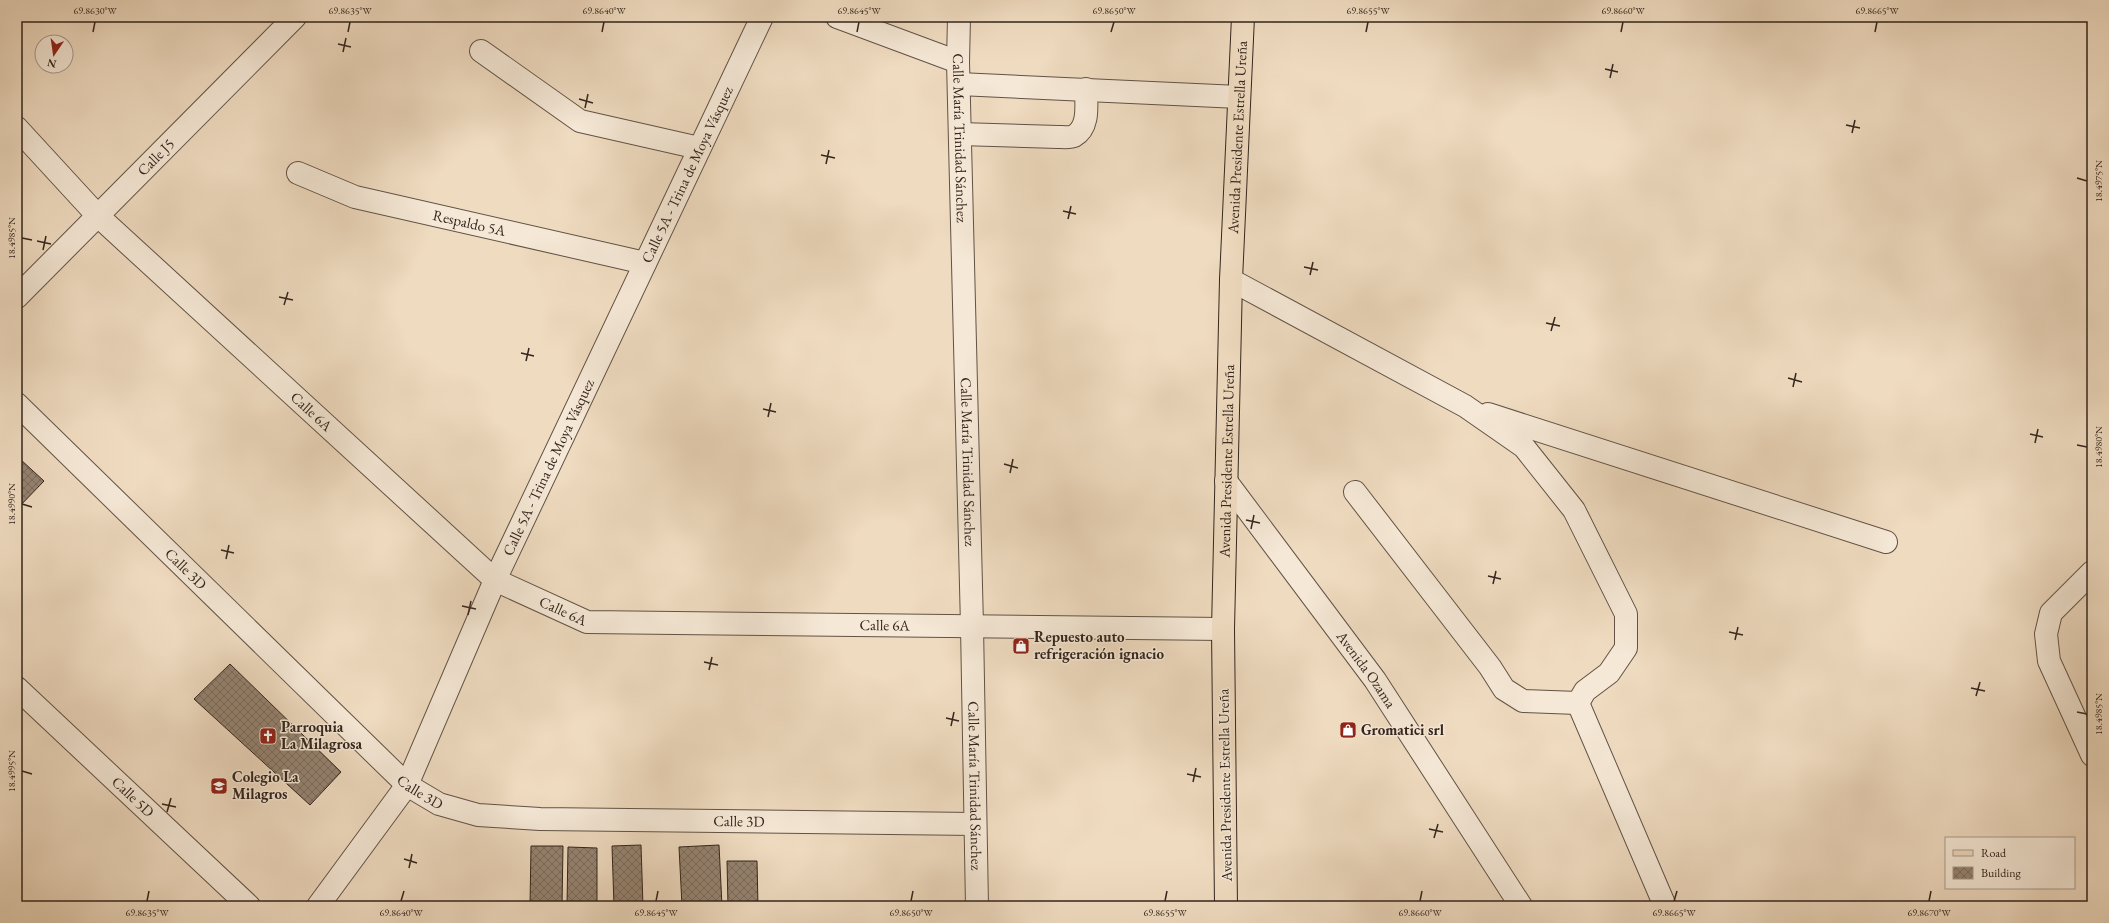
<svg xmlns="http://www.w3.org/2000/svg" width="2109" height="923" viewBox="0 0 2109 923" font-family="'EB Garamond',serif">
	<style>
		.building { fill: url(#building-cross-hatch); stroke: #33251d }
		.lines { fill: none; stroke-linecap: round; stroke-linejoin: round }
		.minor-casing { stroke: #625246; stroke-width: 24 }
		.major-casing { stroke: #33251d; stroke-width: 24 }
		.minor { stroke: #f5e8d6; stroke-width: 22 }
		.major { stroke: #efdbc0; stroke-width: 22 }
		.ticks { fill: none; stroke: #33251d; stroke-width: 1.5 }
		.labels { text-anchor: middle; stroke-width: 3; stroke-linejoin: round; paint-order: stroke }
		.street-label { font-size: 15px; fill: #33251d; stroke: #f5e8d6 }
		.poi-label { font-size: 15px; font-weight: bold; fill: #33251d; stroke: #f5e8d6; text-anchor: start }
		.neatline { fill: none; stroke: #33251d; stroke-width: 1.5 }
		.ticks-label { font-size: 10px; text-anchor: middle; fill: #33251d }
	</style>
	<defs>
		<pattern id="building-cross-hatch" width="8" height="8" patternUnits="userSpaceOnUse"><rect width="8" height="8" fill="#958472"/><path d="M0 0l8 8M0 8l8-8" fill="none" stroke="#7a6c5d"/></pattern>
	</defs>
	<rect width="100%" height="100%" fill="#efdbc0"/>
	<filter id="stains"><feTurbulence type="fractalNoise" baseFrequency=".005" numOctaves="4"/><feColorMatrix values="0 0 0 0 .2 0 0 0 0 .09 0 0 0 0 .02 0 0 0 .5 -.17"/></filter>
	<radialGradient id="worn" r=".72"><stop offset=".6" stop-color="#630" stop-opacity="0"/><stop offset="1" stop-color="#630" stop-opacity=".3"/></radialGradient>
	<path class="building" d="M20,459L44,481L17,509V462Z
		M230,664L341,772L310,805L194,699Z
		M641,845L643,906H614L612,846Z
		M719,845L722,906H682L679,847Z
		M531,846H563L562,906H530Z
		M568,847L597,848V906H567Z
		M727,861H757L758,906H728Z"/>
	<g class="lines">
		<g class="minor-casing">
			<g id="minor">
				<path d="M837,17L958,62"/>
				<path id="s1" d="M959,17L958,62L972,626L977,906"/>
				<path d="M481,51L580,121L699,148"/>
				<path d="M959,84L1239,97"/>
				<path id="s2" d="M17,128L97,215L495,580L587,622L1223,629"/>
				<path d="M960,134L1058,137C1062,137 1070,138 1074,136C1090,127 1086,104 1086,89"/>
				<path id="s3" d="M298,173L355,197L645,263"/>
				<path d="M1231,280L1465,406L1524,447L1574,510L1626,614V648L1609,673L1585,691L1578,703"/>
				<path id="s4" d="M17,297L295,17"/>
				<path id="s5" d="M17,404L407,785L439,804L478,815L540,819L975,824"/>
				<path d="M1488,414L1886,542"/>
				<path id="s6" d="M1226,481L1375,680L1521,906"/>
				<path d="M1355,492L1490,667L1504,689L1523,701L1578,703"/>
				<path d="M2092,572L2051,613L2046,634L2049,661L2092,755"/>
				<path id="s7" d="M17,688L249,906"/>
				<path d="M1578,703L1665,906"/>
				<path id="s8" d="M318,906L407,785L495,580L762,17"/>
			</g>
		</g>
		<g class="major-casing">
			<g id="major">
				<path id="s9" d="M1226,906L1223,629L1231,280L1243,17"/>
			</g>
		</g>
		<use href="#minor" class="minor"/>
		<use href="#major" class="major"/>
	</g>
	<path class="ticks" d="M93,32L95,22M348,32L350,22M602,32L604,22M857,32L859,22M1111,32L1114,22M1366,32L1368,22M1621,32L1623,22M1875,32L1877,22M338,44L351,47M343,52L346,38M1605,69L1618,72M1610,78L1613,64M579,99L593,103M585,108L588,94M1846,125L1860,128M1852,133L1855,120M821,155L835,158M826,164L829,150M2077,178L2087,181M1063,211L1076,214M1068,219L1071,206M22,238L32,240M37,241L51,244M43,250L46,236M1304,267L1318,270M1310,275L1313,262M279,297L293,300M284,305L288,292M1546,323L1560,326M1551,331L1555,317M521,353L534,356M526,361L529,348M1788,378L1802,382M1793,387L1796,373M763,409L776,412M768,417L771,403M2030,434L2043,437M2035,443L2038,429M2077,445L2087,447M1004,464L1018,468M1010,473L1013,459M22,504L32,507M1246,520L1260,523M1251,529L1254,515M221,550L234,553M226,559L229,545M1488,576L1501,579M1493,584L1496,571M462,606L476,609M468,615L471,601M1729,632L1743,635M1735,640L1738,627M704,662L718,665M709,670L712,657M1971,688L1985,691M1976,696L1980,682M2077,712L2087,714M946,718L959,721M951,726L954,712M22,771L32,774M1187,774L1201,777M1193,782L1196,768M162,804L176,807M167,812L171,798M1429,829L1443,832M1434,838L1438,824M404,859L417,863M409,868L412,854M147,901L149,891M401,901L404,891M656,901L658,891M911,901L913,891M1165,901L1167,891M1420,901L1422,891M1674,901L1677,891M1929,901L1931,891"/>
	<defs>
		<g id="shop-square" transform="scale(0.9)"><rect x="-9" y="-9" width="18" height="18" rx="4" fill="#8f2418" stroke="#f5e8d6"/><path d="M-5-2.5h2.3a2.7 3.5 0 0 1 5.4 0H5L5.5 6h-11ZM-1.5-2.5h3a1.5 2.3 0 0 0-3 0Z" fill="#fff"/></g>
		<g id="church-square" transform="scale(0.9)"><rect x="-9" y="-9" width="18" height="18" rx="4" fill="#8f2418" stroke="#f5e8d6"/><path d="M-1.2-6h2.4v3.5h3.3v2.4h-3.3V6h-2.4V-.1h-3.3v-2.4h3.3Z" fill="#fff"/></g>
		<g id="school-square" transform="scale(0.9)"><rect x="-9" y="-9" width="18" height="18" rx="4" fill="#8f2418" stroke="#f5e8d6"/><path d="M0-5L7-2L0 1L-7-2ZM-4 1L0 2.5L4 1V4Q0 6-4 4Z" fill="#fff"/></g>
	</defs>
	<g fill-rule="evenodd">
		<use href="#shop-square" x="1021" y="646"/>
		<use href="#shop-square" x="1348" y="730"/>
		<use href="#church-square" x="268" y="736"/>
		<use href="#school-square" x="219" y="786"/>
	</g>
	<g class="labels">
		<g class="street-label">
			<text dy="5" stroke="none"><textPath href="#s1" startOffset="121">Calle María Trinidad Sánchez</textPath></text>
			<text dy="5" stroke="none"><textPath href="#s9" startOffset="769">Avenida Presidente Estrella Ureña</textPath></text>
			<text dy="5" stroke="none"><textPath href="#s4" startOffset="197">Calle J5</textPath></text>
			<text dy="5" stroke="none"><textPath href="#s8" startOffset="822">Calle 5A - Trina de Moya Vásquez</textPath></text>
			<text dy="5" stroke="none"><textPath href="#s3" startOffset="179">Respaldo 5A</textPath></text>
			<text dy="5" stroke="none"><textPath href="#s2" startOffset="409">Calle 6A</textPath></text>
			<text dy="5" stroke="none"><textPath href="#s1" startOffset="445">Calle María Trinidad Sánchez</textPath></text>
			<text dy="5" stroke="none"><textPath href="#s9" startOffset="445">Avenida Presidente Estrella Ureña</textPath></text>
			<text dy="5" stroke="none"><textPath href="#s8" startOffset="498">Calle 5A - Trina de Moya Vásquez</textPath></text>
			<text dy="5" stroke="none"><textPath href="#s5" startOffset="236">Calle 3D</textPath></text>
			<text dy="5" stroke="none"><textPath href="#s2" startOffset="733">Calle 6A</textPath></text>
			<text dy="5" stroke="none"><textPath href="#s2" startOffset="1057">Calle 6A</textPath></text>
			<text dy="5" stroke="none"><textPath href="#s6" startOffset="235">Avenida Ozama</textPath></text>
			<text dy="5" stroke="none"><textPath href="#s1" startOffset="769">Calle María Trinidad Sánchez</textPath></text>
			<text transform="translate(1225 785) rotate(-91)" y="5">Avenida Presidente Estrella Ureña</text>
			<text dy="5" stroke="none"><textPath href="#s5" startOffset="560">Calle 3D</textPath></text>
			<text dy="5" stroke="none"><textPath href="#s7" startOffset="159">Calle 5D</textPath></text>
			<text dy="5" stroke="none"><textPath href="#s5" startOffset="884">Calle 3D</textPath></text>
		</g>
		<g class="poi-label">
			<text x="1034" y="642">Repuesto auto<tspan x="1034" dy="17">refrigeración ignacio</tspan></text>
			<text x="281" y="732">Parroquia<tspan x="281" dy="17">La Milagrosa</tspan></text>
			<text x="1361" y="735">Gromatici srl</text>
			<text x="232" y="782">Colegio La<tspan x="232" dy="17">Milagros</tspan></text>
		</g>
	</g>
	<rect width="2109" height="923" fill="none" stroke="#efdbc0" stroke-width="44"/>
	<rect x="1945" y="837" width="130" height="52" fill="#f5e8d6" stroke="#a79a8c"/>
	<rect x="1953" y="850" width="20" height="6" fill="#efdbc0" stroke="#a79a8c"/>
	<text x="1981" y="857" font-size="12" fill="#33251d">Road</text>
	<rect x="1953" y="867" width="20" height="12" fill="url(#building-cross-hatch)" stroke="#a79a8c"/>
	<text x="1981" y="877" font-size="12" fill="#33251d">Building</text>
	<g transform="translate(54 54) rotate(193)"><circle r="19" fill="#f5e8d6" stroke="#a79a8c"/>
	<path d="M0-3L7 15L0 10L-7 15Z" fill="#8f2418"/>
	<text y="-6" font-size="11" font-weight="bold" text-anchor="middle" fill="#33251d">N</text>
	</g>
	<rect x="22" y="22" width="2065" height="879" class="neatline"/>
	<g class="ticks-label">
		<text x="95" y="14">69.8630°W</text>
		<text x="350" y="14">69.8635°W</text>
		<text x="604" y="14">69.8640°W</text>
		<text x="859" y="14">69.8645°W</text>
		<text x="1114" y="14">69.8650°W</text>
		<text x="1368" y="14">69.8655°W</text>
		<text x="1623" y="14">69.8660°W</text>
		<text x="1877" y="14">69.8665°W</text>
		<text transform="translate(2098 181) rotate(-90)" y="4">18.4975°N</text>
		<text transform="translate(11 238) rotate(-90)" y="4">18.4985°N</text>
		<text transform="translate(2098 447) rotate(-90)" y="4">18.4980°N</text>
		<text transform="translate(11 504) rotate(-90)" y="4">18.4990°N</text>
		<text transform="translate(2098 714) rotate(-90)" y="4">18.4985°N</text>
		<text transform="translate(11 771) rotate(-90)" y="4">18.4995°N</text>
		<text x="147" y="916">69.8635°W</text>
		<text x="401" y="916">69.8640°W</text>
		<text x="656" y="916">69.8645°W</text>
		<text x="911" y="916">69.8650°W</text>
		<text x="1165" y="916">69.8655°W</text>
		<text x="1420" y="916">69.8660°W</text>
		<text x="1674" y="916">69.8665°W</text>
		<text x="1929" y="916">69.8670°W</text>
	</g>
	<rect width="100%" height="100%" filter="url(#stains)"/>
	<rect width="100%" height="100%" fill="url(#worn)"/>
</svg>
